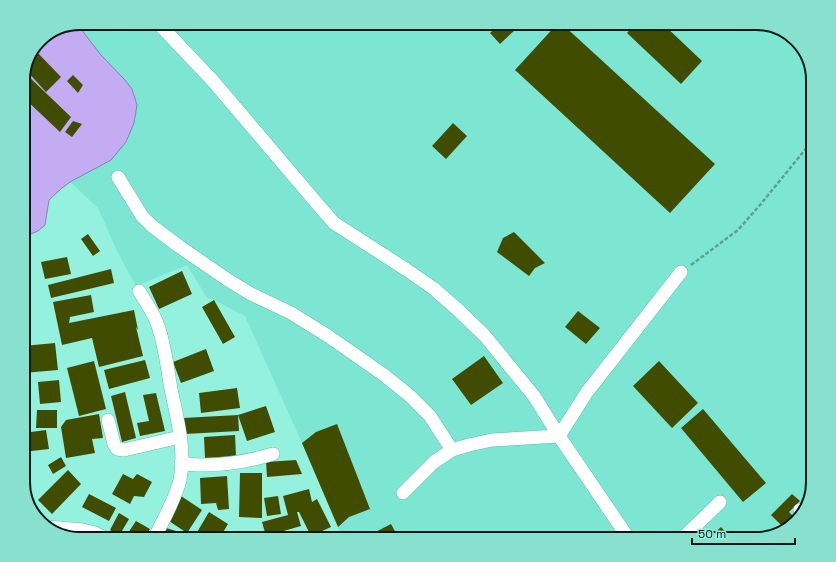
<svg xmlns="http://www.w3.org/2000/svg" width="836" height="562" viewBox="0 0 836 562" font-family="'Space Grotesk',sans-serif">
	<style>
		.built { fill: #7de6d2 }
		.water { fill: #c4acf2; stroke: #8980b0 }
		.building { fill: #404d01 }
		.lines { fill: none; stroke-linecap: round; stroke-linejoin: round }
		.minor-casing { stroke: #61bead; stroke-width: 14 }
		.path { stroke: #5da193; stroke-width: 2.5; stroke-dasharray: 4 2; stroke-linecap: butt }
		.minor { stroke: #fff; stroke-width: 13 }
		.rim { fill: none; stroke: #001b16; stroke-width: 2 }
	</style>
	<rect width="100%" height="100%" fill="#94f1de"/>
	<path class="built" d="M80,23H756L788,33L807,55L813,80V482L803,514L784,531L756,539H343L302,443L245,316L214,300L207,298L187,265L136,286L118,253L98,208L70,182L111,160L132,89L125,80L101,55L77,24Z"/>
	<path class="water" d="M77,24L101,55L125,80L132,89L137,105L134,123L126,142L111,160L70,182L62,188L49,200L45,225L38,231L23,237V77L40,40Z"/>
	<path class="building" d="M501,23H514L518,27L500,44L490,33Z
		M558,23H561L715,164L670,213L515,70Z
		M636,23H662L702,61L681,84L627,33Z
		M35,50L61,77L46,92L26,70Z
		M25,73L71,117L60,132L23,97V77Z
		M73,75L83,85L78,93L67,81Z
		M73,121L82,124L72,137L65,132Z
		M453,123L467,136L446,159L432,146Z
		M514,232L545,263L535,268L529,276L497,252L503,238Z
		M88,234L100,251L93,256L81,239Z
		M67,257L71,274L45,279L41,262Z
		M111,269L114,283L51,298L48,285Z
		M182,271L192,294L159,309L149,287Z
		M91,295L94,312L70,317L69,323L134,310L138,330L136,327L143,356L99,367L92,338L62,345L53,302Z
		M214,300L235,337L223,344L202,307Z
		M578,311L600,328L586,344L565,327Z
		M55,343L58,370L23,373V346Z
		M206,349L214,371L181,383L173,362Z
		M484,356L503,383L471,405L452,379Z
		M145,360L150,378L109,389L104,370Z
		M94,361L106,409L79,416L67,368Z
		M659,361L698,403L672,428L633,386Z
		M23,379H27L28,400H23Z
		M59,380L61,402L40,404L38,382Z
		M237,388L240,408L201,413L199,393Z
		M125,392L136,438L122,442L111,396Z
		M156,393L165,431L140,436L137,423L149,421L143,395Z
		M266,406L275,432L247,441L238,415Z
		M703,409L766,483L743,502L681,428Z
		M37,410H57V428H36Z
		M99,414L103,438L92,439L95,453L66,458L61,427L66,420Z
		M238,415L239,431L185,434L183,418Z
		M337,424L370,509L349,517L338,527L302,443L316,432Z
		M46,430L49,449L23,452V433Z
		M235,435L236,456L205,458L204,437Z
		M61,457L66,466L53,474L48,465Z
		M296,460L302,474L267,477L266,462Z
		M68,470L81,484L52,514L38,500Z
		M240,473H262V518L239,517Z
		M123,474L133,479L137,474L152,482L144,497L134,496L130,504L112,494Z
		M227,476L229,509L218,510L216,503L201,504L200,478Z
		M309,489L312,502L317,499L331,527L311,536L299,512H297L301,526L266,536L262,522L288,515L283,496Z
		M89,494L116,508L109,521L82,507Z
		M792,494L800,501L789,512L797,520L786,530L771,515Z
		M181,496L202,510L187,533L166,519Z
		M278,496L281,514L267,516L264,498Z
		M209,512L228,524L219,539H203L196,534Z
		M119,513L129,519L119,536L110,530Z
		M136,521L150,529L144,539H124Z
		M391,524L399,539H362Z
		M721,527L732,539H708Z
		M166,528L183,533L181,539H162Z
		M321,531L328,539H312Z"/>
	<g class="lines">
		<g class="minor-casing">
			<path id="minor" d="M158,23L213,81L320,207L334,223L407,270L433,288L457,309L485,336L534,396L559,436L629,539
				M118,177L142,216L152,226L180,247L228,280L251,294L291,313L328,336L384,375L410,396L430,416L452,450
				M139,291C145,301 153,312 157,323C165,344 167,367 171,389C177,418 186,450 180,480C176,498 162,522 154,539
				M108,420L114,444L117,449L124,450L180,437
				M181,463C187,464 194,465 200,465C224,465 250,461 273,454
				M403,493L434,462L452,450L469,445L492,440L559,436L587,392L681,272
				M800,510L803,514
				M47,527L83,530L95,533L107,539
				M682,539L720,502"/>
		</g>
		<path class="path" d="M691,265L738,230L760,205L813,140"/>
		<use href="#minor" class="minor"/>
	</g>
	<path d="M0 0H836V562H0ZM80 30H756A50 50 0 0 1 806 80V482A50 50 0 0 1 756 532H80A50 50 0 0 1 30 482V80A50 50 0 0 1 80 30Z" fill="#88e0ce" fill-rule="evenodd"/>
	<path class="rim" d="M80 30H756A50 50 0 0 1 806 80V482A50 50 0 0 1 756 532H80A50 50 0 0 1 30 482V80A50 50 0 0 1 80 30Z"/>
	<path d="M692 538v6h103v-6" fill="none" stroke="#001b16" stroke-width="2"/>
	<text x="698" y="538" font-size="12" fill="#001b16" stroke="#94f1de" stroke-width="3" paint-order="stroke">50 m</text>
</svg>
